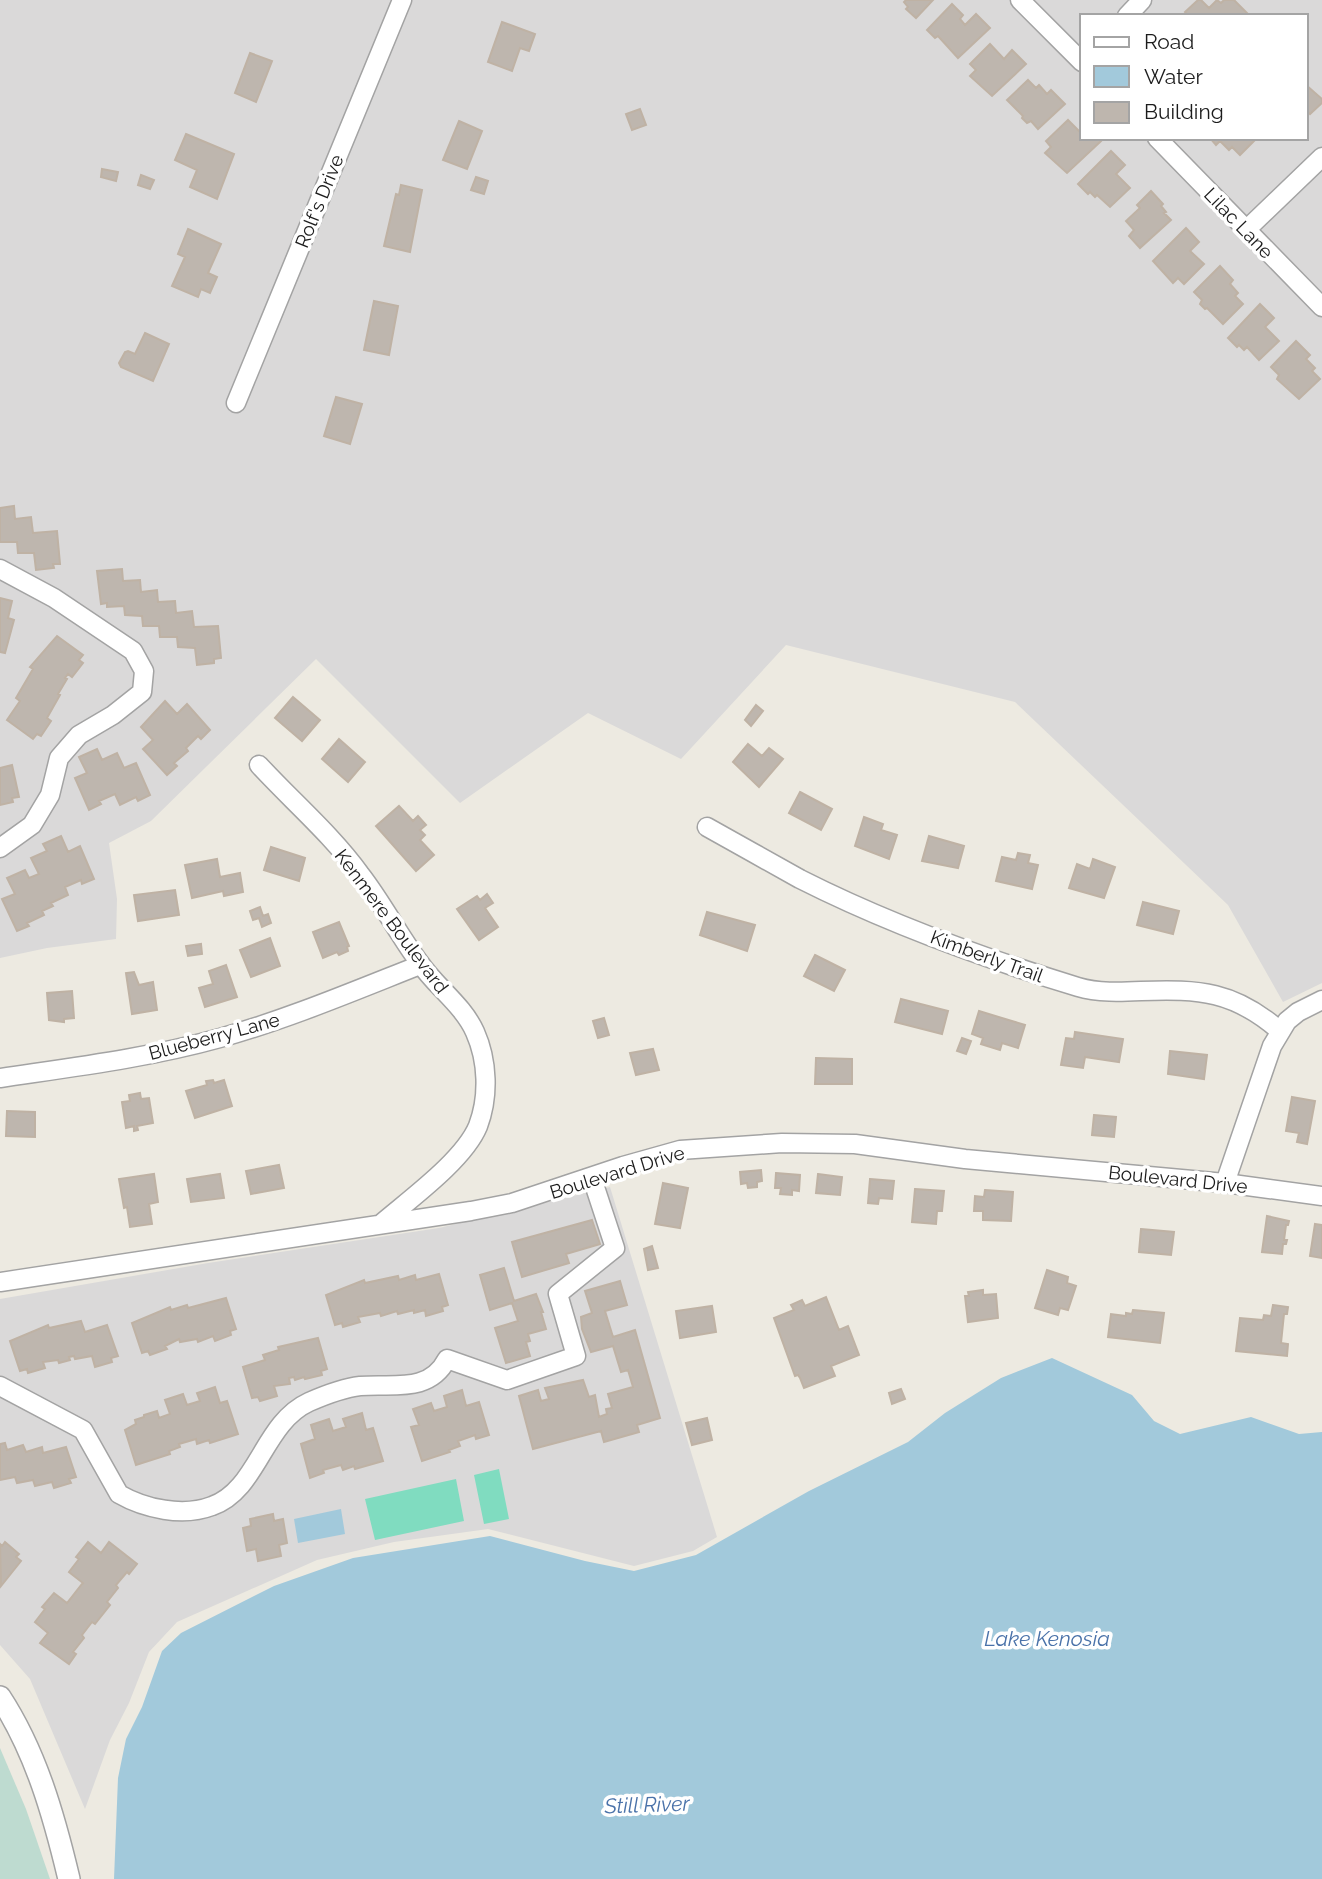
<svg xmlns="http://www.w3.org/2000/svg" width="1322" height="1879" viewBox="0 0 1322 1879" font-family="Raleway,sans-serif">
	<style>
		.residential { fill: #dad9d9; fill-rule: evenodd }
		.wetland { fill: #bedbd0 }
		.pitch { fill: #80dcc0 }
		.water { fill: #a2c9db }
		.building { fill: #beb6ae; stroke: #bfb2a4; stroke-width: 2 }
		.lines { fill: none; stroke-linecap: round; stroke-linejoin: round }
		.minor-casing { stroke: #a3a3a3; stroke-width: 21 }
		.tertiary-casing { stroke: #a3a3a3; stroke-width: 24 }
		.minor { stroke: #fff; stroke-width: 18 }
		.tertiary { stroke: #fff; stroke-width: 21 }
		.labels { text-anchor: middle; stroke-width: 7; stroke-linejoin: round; paint-order: stroke }
		.street-label { font-size: 19px; fill: #1c1c1c; stroke: #fff }
		.water-label { font-size: 21px; font-style: italic; fill: #4a72a9; stroke: #fff }
	</style>
	<rect width="100%" height="100%" fill="#edeae1"/>
	<path class="residential" d="M0,0H1322V983L1283,1002L1228,905L1015,702L786,645L681,759L588,713L460,803L316,659L151,821L109,843L117,899L116,939L47,948L0,958ZM1082,16H1306V138H1082Z
		M610,1187L717,1537L693,1551L634,1566L488,1529L394,1542L317,1560L177,1622L149,1652L129,1703L110,1740L85,1809L30,1679L0,1645V1299L208,1263L439,1228Z"/>
	<path class="wetland" d="M0,1748L26,1809L50,1879H0Z"/>
	<path class="pitch" d="M499,1469L509,1519L484,1524L474,1475Z
		M456,1479L464,1521L375,1540L365,1499Z"/>
	<path class="water" d="M1052,1358L1132,1395L1154,1421L1180,1434L1251,1417L1299,1434L1322,1432V1879H114L118,1778L126,1739L142,1707L162,1651L181,1633L274,1586L353,1558L490,1536L585,1561L634,1571L696,1555L809,1491L908,1442L945,1413L1001,1378Z
		M341,1509L345,1534L298,1543L294,1519Z"/>
	<path class="building" d="M906,0H933L916,18L906,9L908,7L904,2Z
		M1198,0H1201L1209,8L1217,0L1221,3L1224,0H1234L1249,15L1189,16L1185,12Z
		M952,4L963,15L960,19L965,25L976,14L990,28L958,58L938,36L935,38L927,30Z
		M502,22L535,34L529,51L520,48L512,71L488,62Z
		M990,44L1004,59L1012,50L1026,64L992,96L970,76L976,70L970,64Z
		M250,53L272,61L256,102L235,93Z
		M1028,80L1036,88L1039,85L1047,94L1051,90L1065,104L1038,129L1031,121L1027,123L1022,118L1023,116L1007,100Z
		M1306,85L1322,99V103L1310,114L1306,110Z
		M640,109L646,125L632,130L626,114Z
		M1068,120L1081,133L1082,131V138H1099L1101,141L1067,173L1045,153L1051,147L1046,141Z
		M459,121L482,131L467,169L443,160Z
		M186,134L234,154L217,199L190,187L197,170L175,160Z
		M1210,138H1257L1240,155L1232,147L1229,150L1220,141L1216,145Z
		M1111,151L1125,165L1116,174L1130,188L1110,207L1097,195L1095,197L1090,192L1088,194L1078,184Z
		M102,169L118,172L116,181L101,177Z
		M141,175L154,180L150,189L138,185Z
		M476,177L488,181L484,194L471,190Z
		M401,185L422,190L410,252L384,246L396,194L399,195Z
		M1151,191L1163,204L1161,206L1166,212L1164,213L1171,220L1140,248L1129,236L1134,230L1126,221L1140,208L1137,205Z
		M1186,228L1199,242L1190,251L1204,264L1184,284L1178,278L1173,283L1153,261Z
		M188,229L221,244L208,273L217,277L210,293L201,289L198,297L172,286L185,257L178,254Z
		M1220,266L1233,280L1230,284L1238,293L1235,296L1243,304L1223,324L1207,308L1205,309L1200,304L1202,300L1194,292Z
		M374,301L398,306L389,355L364,350Z
		M1260,304L1274,318L1265,327L1279,341L1259,360L1247,347L1244,350L1239,345L1237,347L1228,338Z
		M145,333L169,344L153,381L121,367L119,363L125,352L128,351L135,354Z
		M1296,341L1310,355L1306,359L1315,368L1312,371L1320,379L1299,399L1277,379L1279,375L1271,367Z
		M336,397L362,404L350,444L324,436Z
		M14,506L15,519L31,517L33,533L57,531L60,564H53L54,568L36,570L34,553H18L17,542H0V508Z
		M122,569L123,581L140,580L141,592L157,590L158,602L175,601L176,613L192,611L194,627L218,626L221,658L214,659V663L197,665L195,648L178,647L177,637H160L159,626H143L142,616L125,615L124,606L107,607V603L101,604L97,571Z
		M0,598L12,601L8,618L14,620L5,653L0,652Z
		M57,636L83,655L79,660L83,663L72,677L68,674L65,678L67,679L58,694L60,695L47,718L51,721L41,736L37,734L33,739L7,720L20,701L16,698L33,669L30,667Z
		M293,697L320,720L302,741L275,718Z
		M165,701L177,714L187,704L210,730L201,739L198,736L186,748L188,751L174,763L177,766L167,775L143,749L153,740L141,727Z
		M756,705L763,711L751,726L745,720Z
		M339,739L365,762L348,782L322,759Z
		M748,744L762,756L769,748L783,759L759,787L733,762Z
		M97,749L102,760L117,753L124,768L136,763L150,795L138,801L136,797L120,805L115,794L99,801L101,804L89,810L75,778L87,773L79,757Z
		M12,765L19,797L12,798L13,802L0,805V768Z
		M800,792L832,809L821,830L789,813Z
		M399,806L413,821L418,816L426,825L420,830L425,835L420,840L434,855L416,871L376,826Z
		M864,817L883,824L881,830L897,835L889,859L855,846Z
		M61,836L68,852L80,846L94,879L82,884L81,880L65,887L68,895L51,903L53,906L42,911L44,915L27,923L29,926L17,931L2,899L15,894L7,878L25,870L29,878L39,874L31,858L47,851L43,844Z
		M929,836L964,846L958,868L922,861Z
		M271,847L305,858L299,881L264,870Z
		M1018,853L1030,855L1028,863L1038,865L1032,889L996,881L1002,857L1016,860Z
		M217,859L220,877L240,873L243,892L224,896L223,891L192,898L185,865Z
		M1093,859L1115,867L1104,898L1069,888L1077,864L1090,869Z
		M175,890L179,915L138,921L134,895Z
		M487,894L493,903L485,908L498,927L479,940L457,909L477,896L480,900Z
		M1143,902L1179,911L1173,934L1137,925Z
		M260,907L263,916L268,914L271,923L262,927L259,918L253,920L250,911Z
		M707,912L755,925L747,951L700,935Z
		M339,922L349,946L347,947L348,951L339,955L337,952L323,958L313,932Z
		M270,938L280,966L251,977L240,950Z
		M201,944L202,954L188,956L186,946Z
		M815,955L845,970L834,991L804,976Z
		M226,965L237,997L205,1007L199,988L213,984L209,971Z
		M134,972L139,985L153,982L157,1010L132,1014L126,973Z
		M72,991L74,1018L64,1019V1022L49,1020L47,993Z
		M901,999L948,1011L942,1034L895,1022Z
		M979,1011L1025,1025L1018,1048L1002,1043L1000,1050L981,1044L983,1038L972,1034Z
		M604,1018L609,1035L598,1038L593,1021Z
		M1075,1032L1123,1039L1119,1062L1085,1057L1083,1068L1061,1065L1066,1038L1074,1039Z
		M962,1038L971,1041L966,1054L957,1051Z
		M653,1049L659,1070L636,1075L630,1053Z
		M1170,1051L1207,1055L1204,1079L1168,1074Z
		M816,1058L852,1059V1084H815Z
		M213,1080L214,1083L224,1080L232,1106L195,1118L186,1091L207,1085L206,1081Z
		M140,1093L141,1099L149,1098L153,1123L137,1126L138,1130L134,1131V1126L126,1128L122,1102L130,1101L129,1095Z
		M1292,1097L1315,1101L1307,1144L1297,1142L1299,1133L1286,1131Z
		M7,1111L35,1112V1137L6,1136Z
		M1094,1115L1116,1117L1114,1137L1092,1135Z
		M279,1165L284,1188L251,1194L246,1171Z
		M761,1170L762,1181L757,1182V1187L748,1188L747,1183L741,1184L740,1172Z
		M776,1173L800,1175L799,1191L792,1190V1195L780,1194L781,1188H775Z
		M154,1174L158,1202L149,1204L152,1224L130,1227L127,1207L124,1208L119,1179Z
		M220,1174L224,1198L191,1202L187,1179Z
		M818,1174L842,1177L840,1195L816,1193Z
		M870,1179L894,1181L892,1199L879,1198L878,1204L868,1203Z
		M663,1183L688,1188L680,1228L655,1224Z
		M915,1189L944,1191L942,1211H937L936,1224L912,1222Z
		M985,1190L1013,1192L1011,1221L983,1220V1211H974L975,1196L984,1197Z
		M1267,1216L1289,1221L1288,1225H1286L1284,1240H1287L1286,1244H1283L1282,1254L1262,1252Z
		M592,1220L600,1244L566,1254L569,1263L522,1277L512,1242Z
		M1315,1224L1322,1225V1258L1310,1256Z
		M1141,1229L1174,1232L1171,1255L1139,1252Z
		M652,1246L658,1268L648,1270L644,1249Z
		M504,1268L514,1301L536,1294L543,1312H541L546,1329L528,1334L530,1341L526,1342L530,1356L506,1363L495,1328L518,1321L512,1303L490,1310L480,1275Z
		M1047,1270L1068,1277L1067,1283L1076,1286L1068,1310L1060,1308L1058,1315L1035,1308Z
		M439,1274L448,1305L442,1307L443,1311L426,1316L425,1310L414,1313V1310L398,1314L397,1311L381,1316L380,1313L358,1317L360,1322L343,1327L342,1323L335,1325L326,1295L364,1280L365,1283L398,1276L399,1280L415,1275L416,1280Z
		M620,1281L627,1305L605,1311L613,1337L635,1330L660,1418L637,1425L639,1432L604,1442L601,1431L533,1449L519,1396L538,1390L541,1401L549,1399L545,1388L583,1380L589,1397L595,1395L599,1417L607,1414L606,1409L612,1408L608,1394L633,1387L628,1370L621,1372L613,1346L591,1352L582,1329L581,1317L592,1313L585,1291Z
		M983,1290V1295L996,1294L998,1318L968,1322L965,1296H969L968,1292Z
		M826,1297L839,1330L848,1326L859,1355L831,1366L835,1376L804,1388L800,1378L798,1375L795,1376L774,1318L794,1310L791,1305L802,1300L805,1306Z
		M226,1298L236,1329L230,1331L231,1335L215,1341L213,1336L198,1342L197,1339L180,1342L179,1339L165,1346L167,1349L150,1355L148,1351L142,1353L132,1323L170,1307L171,1310L187,1305L188,1308Z
		M1273,1305L1288,1307L1287,1314H1284L1281,1343L1288,1344L1287,1356L1236,1351L1240,1318L1263,1320L1264,1315L1271,1316Z
		M712,1306L716,1332L680,1338L676,1311Z
		M1133,1310L1164,1313L1160,1343L1108,1337L1111,1314L1126,1316V1313L1132,1314Z
		M81,1321L85,1332L107,1325L118,1356L111,1358L112,1362L95,1367L92,1356L75,1359L74,1356L69,1357L70,1360L59,1363L58,1360L43,1362L45,1368L28,1373L27,1369L20,1371L10,1341L48,1325L49,1328Z
		M318,1338L327,1369L321,1371L322,1375L305,1379L304,1377L295,1380L294,1377L289,1378L290,1384L274,1386L277,1396L260,1401L258,1397L252,1398L243,1367L265,1360L263,1355L279,1350L278,1347Z
		M215,1387L220,1403L227,1401L238,1434L210,1443L209,1440L197,1444L196,1439L179,1444L180,1447L169,1451L170,1454L136,1465L125,1430L136,1424L135,1420L144,1417V1415L157,1411L159,1418L170,1414L165,1400L183,1394L187,1405L200,1401L197,1393Z
		M901,1389L905,1399L892,1404L889,1393Z
		M462,1390L466,1406L479,1402L489,1435L476,1439L475,1435L458,1441L460,1446L449,1450L450,1452L422,1461L411,1427L419,1425L413,1409L431,1403L434,1411L447,1407L444,1396Z
		M362,1413L366,1430L373,1428L383,1461L355,1469L354,1466L343,1470L341,1465L323,1470L324,1473L310,1478L301,1444L315,1439L311,1425L329,1419L333,1431L346,1427L343,1419Z
		M707,1418L712,1440L692,1445L686,1423Z
		M5,1443L7,1450L23,1445L26,1452L42,1447L43,1453L66,1447L76,1477L69,1479L71,1483L54,1488L52,1482L35,1486L33,1480L17,1483L15,1477L0,1480V1444Z
		M273,1514L274,1521L283,1519L287,1543L279,1545L281,1556L258,1561L256,1549L247,1551L243,1528L251,1526L250,1519Z
		M5,1542L19,1554L16,1557L21,1561L1,1586L0,1544L2,1546Z
		M88,1542L101,1553L109,1542L137,1564L129,1574L127,1572L116,1585L118,1588L107,1602L110,1605L95,1624L92,1622L82,1635L84,1638L73,1652L76,1654L69,1664L40,1643L48,1633L35,1622L45,1609L42,1607L54,1593L67,1603L82,1584L83,1583L69,1572L79,1559L76,1557Z"/>
	<g class="lines">
		<g class="minor-casing">
			<path id="minor" d="M1020,0L1082,62
				M1127,16L1142,0
				M1157,138L1322,307
				M1246,230L1322,157
				M236,403L402,0
				M0,569L54,598L133,651L144,671L142,692L113,715L79,735L59,758L50,795L32,825L0,848
				M259,765C292,801 331,834 360,874C382,902 398,934 419,962C436,987 463,1005 475,1032C488,1061 489,1097 478,1126C464,1160 410,1199 382,1223
				M707,827C738,844 769,862 800,879C889,924 983,958 1078,987C1098,993 1121,992 1141,991C1200,989 1234,991 1280,1031
				M0,1078C74,1067 148,1058 220,1038C288,1019 354,991 420,965
				M1225,1183L1272,1046L1287,1021L1298,1012L1322,1000
				M0,1282L471,1211L512,1203L623,1166L680,1150L782,1143L855,1144L965,1159L1225,1183L1322,1196
				M0,1386L83,1430L119,1494C145,1509 183,1517 212,1506C258,1490 263,1423 309,1402C325,1395 343,1388 360,1386C392,1383 429,1394 447,1359L507,1380L576,1356L558,1294L615,1248L592,1178"/>
		</g>
		<g class="tertiary-casing">
			<path id="tertiary" d="M0,1697C36,1752 54,1816 69,1879"/>
		</g>
		<use href="#minor" class="minor"/>
		<use href="#tertiary" class="tertiary"/>
	</g>
	<g class="labels">
		<g class="street-label">
			<text transform="translate(319 201) rotate(-68)" y="7">Rolf's Drive</text>
			<text transform="translate(1239 223) rotate(46)" y="7">Lilac Lane</text>
			<text transform="translate(392 921) rotate(53)" y="7">Kenmere Boulevard</text>
			<text transform="translate(987 956) rotate(20)" y="7">Kimberly Trail</text>
			<text transform="translate(214 1036) rotate(-15)" y="7">Blueberry Lane</text>
			<text transform="translate(617 1172) rotate(-17)" y="7">Boulevard Drive</text>
			<text transform="translate(1178 1179) rotate(6)" y="7">Boulevard Drive</text>
		</g>
		<g class="water-label">
			<text x="1047" y="1646">Lake Kenosia</text>
			<text transform="translate(647 1805) rotate(-2)" y="7">Still River</text>
		</g>
	</g>
	<rect x="1080" y="14" width="228" height="126" fill="#ffffff" stroke="#a4a4a4" stroke-width="2"/>
	<rect x="1094" y="37" width="35" height="10" fill="#ffffff" stroke="#a4a4a4" stroke-width="2"/>
	<text x="1144" y="49" font-size="21" fill="#1c1c1c">Road</text>
	<rect x="1094" y="66" width="35" height="21" fill="#a2c9db" stroke="#a4a4a4" stroke-width="2"/>
	<text x="1144" y="84" font-size="21" fill="#1c1c1c">Water</text>
	<rect x="1094" y="102" width="35" height="21" fill="#beb6ae" stroke="#a4a4a4" stroke-width="2"/>
	<text x="1144" y="119" font-size="21" fill="#1c1c1c">Building</text>
</svg>
